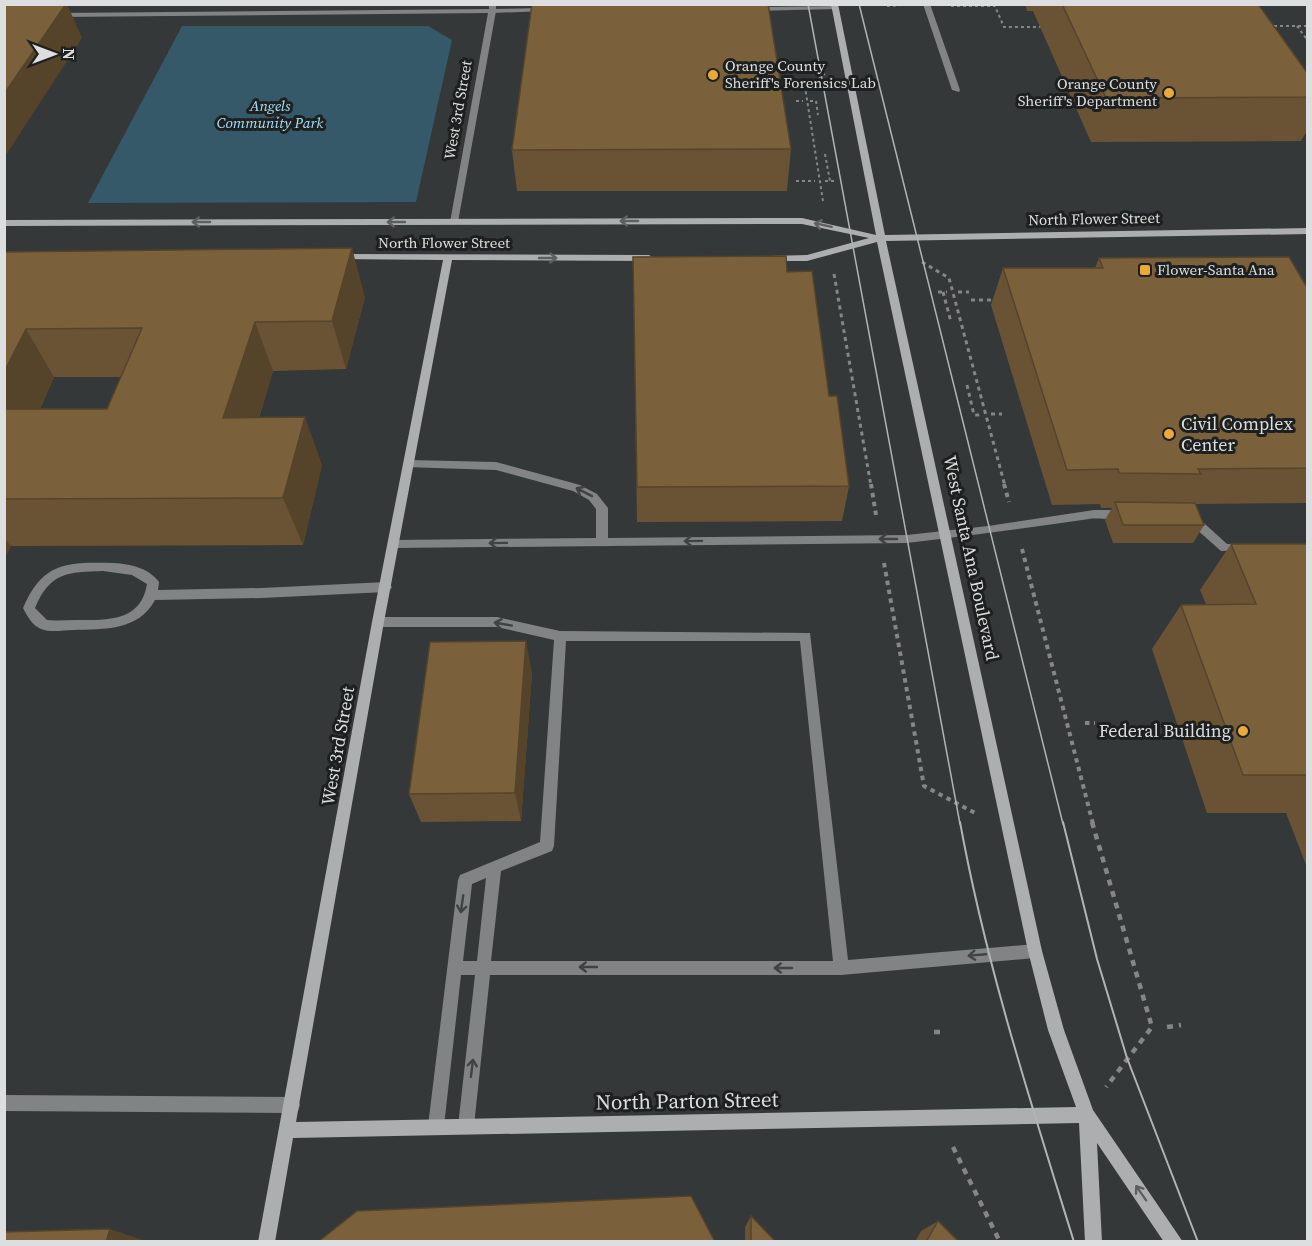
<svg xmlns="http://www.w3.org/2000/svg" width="1312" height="1246" viewBox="0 0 1312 1246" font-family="'Source Serif 4',serif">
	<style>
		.green { fill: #355968 }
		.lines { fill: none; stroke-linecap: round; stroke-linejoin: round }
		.path-far3 { stroke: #848687; stroke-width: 2; stroke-dasharray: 3 3; stroke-linecap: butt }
		.path-far2 { stroke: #848687; stroke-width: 3; stroke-dasharray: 4 4; stroke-linecap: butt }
		.path-far1 { stroke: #848687; stroke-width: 4; stroke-dasharray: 4.5 4.5; stroke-linecap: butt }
		.path { stroke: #848687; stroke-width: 4.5; stroke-dasharray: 6 6; stroke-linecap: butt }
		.lane { fill: #828384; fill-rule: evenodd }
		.street { fill: #828384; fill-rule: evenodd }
		.secondary { fill: #acaeaf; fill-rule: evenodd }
		.tram-far1 { stroke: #b1b4b5; stroke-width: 1.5 }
		.tram { stroke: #b1b4b5; stroke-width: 2 }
		.wall { fill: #695334; fill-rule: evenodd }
		.shaded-wall { fill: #55442a }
		.building { fill: #7a613c; stroke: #55442a; stroke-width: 1.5 }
		.oneway { stroke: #5e5f60 }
		.oneway2 { stroke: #414242 }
		.poi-dot { fill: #eba93a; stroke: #1e1f1f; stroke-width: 2 }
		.labels { text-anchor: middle; stroke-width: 6; stroke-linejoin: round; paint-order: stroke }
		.far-poi-label { font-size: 15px; fill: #dcdedf; stroke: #1e1f1f; text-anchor: start }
		.far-park-label { font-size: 15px; font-style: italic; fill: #a3e1fc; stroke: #1e1f1f }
		.far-street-label { font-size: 15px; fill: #dcdedf; stroke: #1e1f1f }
		.poi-label { font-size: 18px; fill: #dcdedf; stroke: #1e1f1f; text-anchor: start }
		.street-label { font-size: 18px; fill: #dcdedf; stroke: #1e1f1f }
		.near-street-label { font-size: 21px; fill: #dcdedf; stroke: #1e1f1f }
	</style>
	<rect width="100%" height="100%" fill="#353839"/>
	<path class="green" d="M182,26H428L452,40L416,202L88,203Z"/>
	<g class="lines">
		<path class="path-far3" d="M994,4L1004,27H1045
			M887,6L904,5
			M951,6H995
			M1268,26H1308
			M1297,26L1308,41
			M796,101H803
			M810,101H816L818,115
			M825,154L830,181
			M796,181H815
			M825,181H835
			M823,201L805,87L825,74"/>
		<path class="path-far2" d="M922,262L949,278L1005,486
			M834,274L871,486
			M938,292H947
			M943,292L951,322
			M958,292H969
			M971,300H998
			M967,385L974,415H980
			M991,414H1002"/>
		<path class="path-far1" d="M871,484L876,515
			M1004,484L1009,502
			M1022,549L1093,824
			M884,563L924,786L977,814
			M1085,723H1095"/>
		<path class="path" d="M1092,822L1152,1027L1106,1087
			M1167,1027L1181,1025
			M934,1032H943
			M953,1147L1000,1242"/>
		<path class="lane" d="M923,4H930L960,90L959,92L952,90Z
			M835,6L837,7V9L754,11L750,9L754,7Z
			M545,8L547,9V11L492,13L488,11L492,9Z
			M409,460L496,462L580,485L597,494L608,508V538L907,535L988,526L1094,510H1123L1129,514C1121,523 1100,517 1089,519C1028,528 968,536 907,543L394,548L388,544L394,540L596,538V509L589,500L573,491L496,470L405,467L404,464Z
			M1190,513L1194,514L1227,544H1249L1251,547L1249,550L1221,551L1186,520L1184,517L1186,514Z
			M114,563C130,564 149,568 159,582L158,590L262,588L386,582L390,584L392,587L390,590L386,592L262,598L155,600C138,631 105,629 73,630C63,630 51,633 41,629C32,625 27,616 23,608C43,561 68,562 114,563ZM103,571L132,575L147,584C141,622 107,620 76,620C66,620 56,621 47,620L35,608C50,572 68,572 103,571Z
			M378,617H497L560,631L810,633L848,960L1035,944L1040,946L1042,951L1040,956L1035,958L841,975H490L474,1126L472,1132L466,1134L460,1132L458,1126L475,975H461L444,1126L442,1132L436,1134L430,1132L428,1126L458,880L460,875L540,842L554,640L497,627H378L374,625L372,622L374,619ZM566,641H800L833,961H491L501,871L552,851L554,846ZM486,878L477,961H463L472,884Z
			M4,1095L292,1097L298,1099L300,1105L298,1111L292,1113L4,1111Z"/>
		<path class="street" d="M489,4H496V11L458,222L454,225L450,222L488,13L57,17L53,15L57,13L489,9Z"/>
		<path class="secondary" d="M831,4H838L885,235L1308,228V234L886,241L1042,951L1064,1030L1093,1110L1183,1242H1164L1097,1143L1102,1242H1085L1079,1123L293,1138L275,1242H258L372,622L443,260L336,259L334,257L339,254L649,255L654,258L649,261L452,260L384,622L296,1122L1076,1107L1048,1030L1028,951L877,242L807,261H771L766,258L768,256L807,255L869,238L802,224L4,226V220L802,218L876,235Z"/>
		<path class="tram-far1" d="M808,4L960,824
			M859,4L1063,824"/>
		<path class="tram" d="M960,822C986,965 1031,1103 1074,1242
			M1063,822L1097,959L1127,1058L1198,1242"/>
	</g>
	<path class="wall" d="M1025,4H1258L1308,74V129L1301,141L1091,142L1033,11H1027Z
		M791,149L787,191H517L512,150Z
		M4,252L365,297L346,369L273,371L259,418L322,465L303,545L11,546L4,559ZM54,377H121L107,409H40Z
		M633,257L787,272L829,396L849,486L842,521L637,522Z
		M1099,258L1308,289V503L1196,504L1204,525L1193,543H1113L1105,520L1112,508H1101L1100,504L1052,505L991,305L1003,268H1095Z
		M1231,544H1308V870L1286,813H1207L1152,649L1181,605L1206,604L1200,590Z
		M532,673L521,821L421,822L409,794Z
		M751,1216L776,1242H745V1227Z
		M938,1221L959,1242H915L921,1231Z"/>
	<path class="shaded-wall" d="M66,4H67L82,38L4,158V94Z
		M352,248L365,297L346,369L332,321Z
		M255,322L273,371L244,466L223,418Z
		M26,329L54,377L18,457L4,437V372Z
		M305,417L322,465L303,545L283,498Z
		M4,538L11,546L4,559Z
		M526,641L532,673L521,821L515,793Z
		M110,1229L149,1242H106Z"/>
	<path class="building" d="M4,4H66L4,94Z
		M532,4H768L791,149L512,150Z
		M1062,4H1258L1308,74V97L1106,98Z
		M352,248L332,321L255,322L223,418L305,417L283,498L4,499V409H107L142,328L26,329L4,372V252Z
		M786,256L787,272L812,271L829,396H837L849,486L637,487L633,257Z
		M1289,257L1308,289V468L1198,469L1201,474L1119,473L1118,469L1067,470L1003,268H1103L1099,258Z
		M1115,502L1195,503L1204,525H1123Z
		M1231,544H1308V775H1243L1181,605L1256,604Z
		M526,641L515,793L409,794L430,642Z
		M691,1196L715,1242H318L357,1211Z
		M751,1216L776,1242H751Z
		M938,1221L959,1242H926Z
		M110,1229L106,1242H4V1232Z"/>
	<defs><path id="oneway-shaft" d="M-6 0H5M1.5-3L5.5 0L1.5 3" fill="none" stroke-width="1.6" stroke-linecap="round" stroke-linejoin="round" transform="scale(1.5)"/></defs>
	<g class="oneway">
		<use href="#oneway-shaft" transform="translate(629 221) rotate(180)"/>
		<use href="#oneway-shaft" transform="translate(201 222) rotate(180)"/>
		<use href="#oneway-shaft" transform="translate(396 222) rotate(180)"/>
		<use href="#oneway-shaft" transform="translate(823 225) rotate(-168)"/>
		<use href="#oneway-shaft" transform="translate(548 258)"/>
		<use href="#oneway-shaft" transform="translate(1141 1193) rotate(-125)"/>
	</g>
	<g class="oneway2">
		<use href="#oneway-shaft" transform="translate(584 492) rotate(-153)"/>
		<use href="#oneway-shaft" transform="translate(888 539) rotate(180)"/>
		<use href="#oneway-shaft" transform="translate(693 541) rotate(179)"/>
		<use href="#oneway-shaft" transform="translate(498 543) rotate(179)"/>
		<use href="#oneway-shaft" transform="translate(503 624) rotate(-170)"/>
		<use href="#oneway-shaft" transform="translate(462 904) rotate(98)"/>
		<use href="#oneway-shaft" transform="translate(977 955) rotate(175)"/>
		<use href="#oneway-shaft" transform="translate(588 967) rotate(-180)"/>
		<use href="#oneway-shaft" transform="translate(783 968) rotate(-180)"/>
		<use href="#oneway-shaft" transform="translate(472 1068) rotate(-83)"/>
	</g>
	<g class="poi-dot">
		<circle cx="713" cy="75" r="6"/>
		<circle cx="1169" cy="93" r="6"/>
		<rect x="1139" y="264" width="12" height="12" rx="3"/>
		<circle cx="1169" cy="434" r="6"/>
		<circle cx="1243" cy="731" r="6"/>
	</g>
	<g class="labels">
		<g class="far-poi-label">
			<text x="725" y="71">Orange County<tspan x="725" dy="17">Sheriff's Forensics Lab</tspan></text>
			<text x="1157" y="89" text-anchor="end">Orange County<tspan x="1157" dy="17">Sheriff's Department</tspan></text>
			<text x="1157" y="275">Flower-Santa Ana</text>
		</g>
		<g class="far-park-label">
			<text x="270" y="111">Angels<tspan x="270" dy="17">Community Park</tspan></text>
		</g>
		<g class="far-street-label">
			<text transform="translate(458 110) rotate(-80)" y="5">West 3rd Street</text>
			<text transform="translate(1094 219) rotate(-1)" y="5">North Flower Street</text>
			<text x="444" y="248">North Flower Street</text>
		</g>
		<g class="poi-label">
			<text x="1181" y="430">Civil Complex<tspan x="1181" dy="21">Center</tspan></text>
			<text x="1231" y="737" text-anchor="end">Federal Building</text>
		</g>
		<g class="street-label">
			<text transform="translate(971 558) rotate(78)" y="6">West Santa Ana Boulevard</text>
			<text transform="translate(338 746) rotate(-80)" y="6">West 3rd Street</text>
		</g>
		<g class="near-street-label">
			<text transform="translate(687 1101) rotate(-1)" y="7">North Parton Street</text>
		</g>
	</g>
	<rect width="1312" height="1246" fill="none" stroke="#dcdedf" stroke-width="12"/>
	<g transform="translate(54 54) rotate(90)" stroke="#1e1f1f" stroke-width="4.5" paint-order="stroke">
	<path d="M0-4.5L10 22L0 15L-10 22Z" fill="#dcdedf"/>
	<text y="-9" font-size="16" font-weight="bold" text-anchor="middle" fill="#dcdedf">N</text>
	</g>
</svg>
